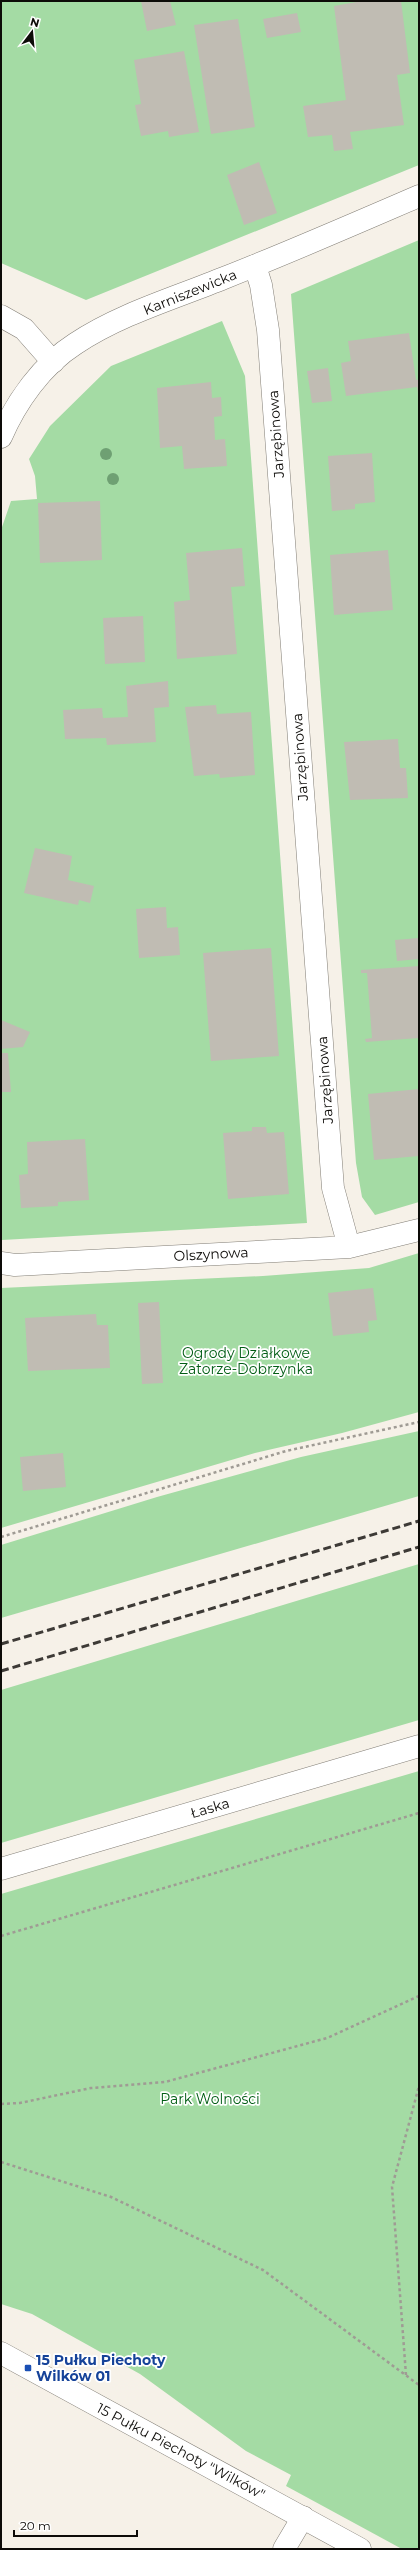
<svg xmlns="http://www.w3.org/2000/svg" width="420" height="2550" viewBox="0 0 420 2550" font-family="Montserrat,sans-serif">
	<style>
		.green { fill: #a4dba4 }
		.building { fill: #c0bcb3 }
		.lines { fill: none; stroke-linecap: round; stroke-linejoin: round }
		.minor-casing { stroke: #827e76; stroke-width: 23 }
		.tertiary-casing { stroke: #827e76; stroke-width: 23 }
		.secondary-casing { stroke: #827e76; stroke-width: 23 }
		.path { stroke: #9f9b94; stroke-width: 2.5; stroke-dasharray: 3 3; stroke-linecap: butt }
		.minor { stroke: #fff; stroke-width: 22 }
		.tertiary { stroke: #fff; stroke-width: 22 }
		.secondary { stroke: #fff; stroke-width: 22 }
		.rail { stroke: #3d3a36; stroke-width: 3; stroke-dasharray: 8 4; stroke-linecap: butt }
		.tree { fill: #6fa073 }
		.transit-dot { fill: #1a4fb4; stroke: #fff; stroke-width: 1.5 }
		.labels { text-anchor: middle; stroke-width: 3.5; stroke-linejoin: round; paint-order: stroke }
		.street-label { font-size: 14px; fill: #0d0b08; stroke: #fff }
		.park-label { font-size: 14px; fill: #015d14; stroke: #fff }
		.transit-label { font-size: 14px; font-weight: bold; fill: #164399; stroke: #fff; text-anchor: start }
	</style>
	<rect width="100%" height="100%" fill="#f6f1e8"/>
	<path class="green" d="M1,1H419V165L86,300L1,263Z
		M419,240V1202L375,1215L362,1197L356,1163L291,294Z
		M222,321L245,376L307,1223L2,1240L1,530L11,501L37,499L35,476L29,459L50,426L111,366Z
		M419,1253V1412L342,1433L255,1453L1,1528V1288L263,1276L369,1268Z
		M419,1431V1496L1,1618V1545L157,1497L301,1457Z
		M419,1564V1720L1,1843V1690Z
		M419,1771V2549H402L286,2486L291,2475L246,2451L140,2374L32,2314L1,2304V1894Z"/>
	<path class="building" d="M141,1H170L176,25L147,31Z
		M362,1H401L410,73L397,75L404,125L350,132L353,149L334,151L332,135L308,137L303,106L346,100L334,6Z
		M297,13L301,32L267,38L263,19Z
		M238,19L255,127L211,134L194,25Z
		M184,51L199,132L169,137L168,131L141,136L135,105L141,104L134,60Z
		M259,162L277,213L244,225L227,175Z
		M409,333L416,380L419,379V398L417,387L346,396L341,363L351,361L348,341Z
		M328,368L332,401L312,403L307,371Z
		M211,382L212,398L221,397L222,416L214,417L215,440L225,439L227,466L184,469L182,446L160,448L157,388Z
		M372,453L375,502L355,504V509L332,511L328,456Z
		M100,501L102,560L40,563L38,503Z
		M242,548L245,586L231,587L237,654L177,659L174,602L190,600L186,553Z
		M388,550L393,610L334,615L330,555Z
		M143,616L145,662L105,664L103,618Z
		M168,681L169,707L154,708L156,742L107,745L106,738L65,739L63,710L102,708L103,718L128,717L126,686Z
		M216,705L217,714L251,712L255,775L220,778L219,774L194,776L185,707Z
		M398,739L400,768H406L408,798L350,800L344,742Z
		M35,848L72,856L68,880L94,886L90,903L79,900L78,905L24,893Z
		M166,907L167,928L178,927L180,955L139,958L136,909Z
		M419,938V959L397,961L395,940Z
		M271,948L279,1056L211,1061L203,953Z
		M419,966V1038L366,1042L365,1039L372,1038L367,973H361V970Z
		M1,1020L30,1032L23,1047L1,1049Z
		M1,1053H8L11,1092H1Z
		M419,1089V1156L374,1160L368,1094Z
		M252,1127H266L267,1133L284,1132L289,1194L228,1199L223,1133L252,1131Z
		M85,1139L89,1200L58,1202V1206L21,1208L19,1175L28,1174L27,1142Z
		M373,1288L377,1320L368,1321L369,1332L333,1336L328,1293Z
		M159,1302L163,1383L142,1384L138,1303Z
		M96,1314L97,1325H108L110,1368L28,1371L25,1318Z
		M63,1453L66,1487L23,1491L20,1457Z"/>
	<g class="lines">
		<g class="minor-casing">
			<path id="minor" d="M255,266L261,285L268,330L333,1188L349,1247
				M1,316L24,329L53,362
				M1,1263L15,1265L349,1247L419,1230
				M284,2549L303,2517"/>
		</g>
		<g class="tertiary-casing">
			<path id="tertiary" d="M1,437C16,402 42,365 75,344C120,314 175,298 224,278C290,252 354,224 419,196
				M1,2353L360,2549"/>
		</g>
		<g class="secondary-casing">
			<path id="secondary" d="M1,1869L419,1746"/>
		</g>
		<path class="path" d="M1,1537L286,1451L419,1422
			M1,1936L419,1813
			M1,2104L20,2103L91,2088L165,2082L327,2038L419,1996
			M1,2162L111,2197L263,2270L419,2385
			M406,2375L392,2187L419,2086"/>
		<use href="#minor" class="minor"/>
		<use href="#tertiary" class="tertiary"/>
		<use href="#secondary" class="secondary"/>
		<path class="rail" d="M1,1644L419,1521
			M1,1671L419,1547"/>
	</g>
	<g class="tree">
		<circle cx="106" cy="454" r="6"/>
		<circle cx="113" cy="479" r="6"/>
	</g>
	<rect class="transit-dot" x="24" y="2364" width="8" height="8" rx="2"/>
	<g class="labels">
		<g class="street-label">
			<text transform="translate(190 292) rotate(-22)" y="5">Karniszewicka</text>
			<text transform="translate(276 434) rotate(-94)" y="5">Jarzębinowa</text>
			<text transform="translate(300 757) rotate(-94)" y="5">Jarzębinowa</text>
			<text transform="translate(325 1080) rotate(-94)" y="5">Jarzębinowa</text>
			<text transform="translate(211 1254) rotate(-3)" y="5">Olszynowa</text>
			<text transform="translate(210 1808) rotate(-16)" y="5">Łaska</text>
			<text transform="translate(181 2451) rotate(28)" y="5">15 Pułku Piechoty "Wilków"</text>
		</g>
		<g class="park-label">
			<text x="246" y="1358">Ogrody Działkowe<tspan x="246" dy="16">Zatorze-Dobrzynka</tspan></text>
			<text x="210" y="2104">Park Wolności</text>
		</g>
		<g class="transit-label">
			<text x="36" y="2365">15 Pułku Piechoty<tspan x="36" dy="16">Wilków 01</tspan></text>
		</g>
	</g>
	<rect width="420" height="2550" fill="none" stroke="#0d0b08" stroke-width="4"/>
	<g transform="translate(32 32) rotate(16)" stroke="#ffffff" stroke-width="3" paint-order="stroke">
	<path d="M0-3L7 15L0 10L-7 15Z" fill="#0d0b08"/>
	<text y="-6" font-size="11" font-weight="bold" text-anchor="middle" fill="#0d0b08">N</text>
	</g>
	<path d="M14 2530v6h123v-6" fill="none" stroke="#0d0b08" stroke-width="2"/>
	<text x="20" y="2530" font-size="12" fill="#0d0b08" stroke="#ffffff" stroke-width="3" paint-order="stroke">20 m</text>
</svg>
